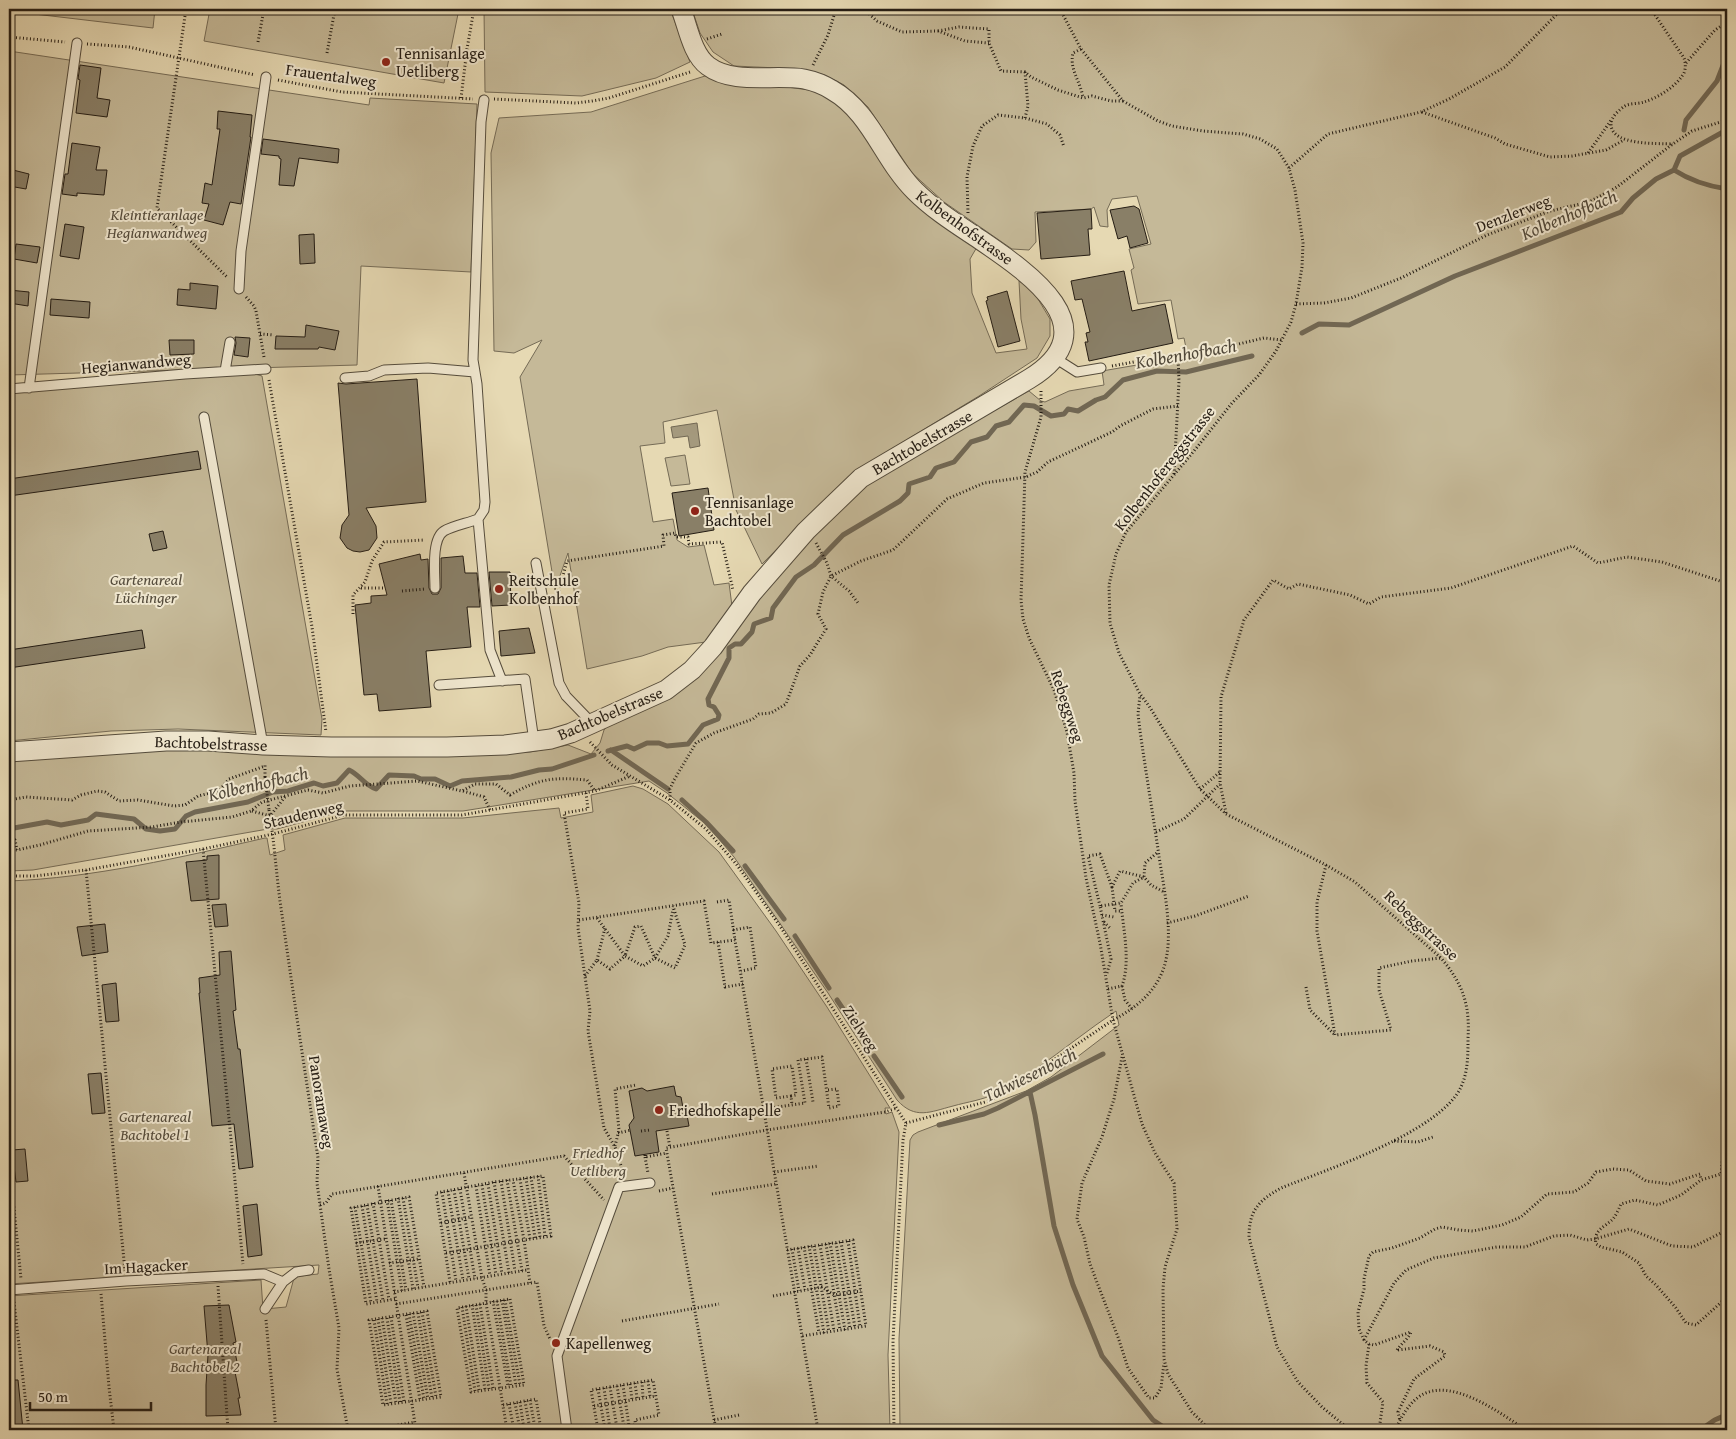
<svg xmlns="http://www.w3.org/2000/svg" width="1736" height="1439" viewBox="0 0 1736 1439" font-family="'Gentium Book Plus',serif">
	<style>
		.green { fill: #c5b998; stroke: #756b56 }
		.water { fill: #a4997d; stroke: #716753 }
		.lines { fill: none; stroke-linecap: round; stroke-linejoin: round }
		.stream { stroke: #716753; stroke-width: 5 }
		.building { fill: #897f67; stroke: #251d14 }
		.lane-casing { stroke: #554c3c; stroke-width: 11 }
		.street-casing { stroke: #554c3c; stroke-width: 21 }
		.path { stroke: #251d14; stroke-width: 3; stroke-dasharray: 1 2.5; stroke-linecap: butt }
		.lane { stroke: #efe6ce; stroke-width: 9 }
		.street { stroke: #efe6ce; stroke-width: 19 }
		.path-bridge { stroke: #251d14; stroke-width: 3; stroke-dasharray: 1 2.5; stroke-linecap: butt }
		.poi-dot { fill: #8f2418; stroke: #efe6ce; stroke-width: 2 }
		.labels { text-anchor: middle; stroke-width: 4; stroke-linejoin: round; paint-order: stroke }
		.poi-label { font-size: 16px; fill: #251d14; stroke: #efe6ce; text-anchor: start }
		.street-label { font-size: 16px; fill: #251d14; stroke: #efe6ce }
		.park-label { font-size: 16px; font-style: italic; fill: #554c3c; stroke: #efe6ce }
		.water-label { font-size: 18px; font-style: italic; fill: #514839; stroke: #efe6ce }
	</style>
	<rect width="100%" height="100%" fill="#e6d9b3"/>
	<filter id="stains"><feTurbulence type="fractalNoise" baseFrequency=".004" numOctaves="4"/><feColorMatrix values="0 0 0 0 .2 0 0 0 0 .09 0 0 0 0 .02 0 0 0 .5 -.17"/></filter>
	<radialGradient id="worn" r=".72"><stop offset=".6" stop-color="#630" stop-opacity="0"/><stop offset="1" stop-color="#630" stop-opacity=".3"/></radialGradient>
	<path class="green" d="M9,9H155L153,28L9,11Z
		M210,9H459L444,83L204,41Z
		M484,9H670L690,62L656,78L582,96L485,92Z
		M692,9H1727V1430H900L899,1339L910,1140L913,1135L918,1132L1026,1091L1051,1077L1119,1025L1116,1011C1089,1029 1063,1050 1036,1069C1023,1078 1011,1087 997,1093C983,1100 967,1102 953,1106C930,1112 915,1120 897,1100L828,993L734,857L707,825L667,793L649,781L463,811H343L277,829H268L33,870L9,871V760L161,749L454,754L530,752L568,745L591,754L600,743L604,730L609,724L668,698L786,565L865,483L1029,391L1041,401L1045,402L1069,391L1104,385L1102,371L1166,360L1188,358L1184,338L1178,339L1171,300L1138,304L1131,270L1134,268L1129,249L1151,244L1137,196L1112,199L1107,210L1108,227L1100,226L1094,207L1091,209L1035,212L1036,242L1029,250L1012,249L944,202L912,173L868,107L844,85L825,75L800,69L734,66L713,52L700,33Z
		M9,51L369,105L370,98L477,104L471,272L361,266L357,365L9,375Z
		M705,76L824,92L856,122L977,247L970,259L972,293L996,353L1027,349L1021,319L1019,281L1032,289L1050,319V336L1037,358L979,396L852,473L762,564L736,510L717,410L663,422L665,443L640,446L653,522L673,519L677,540L688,547L704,545L714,585L729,583L732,606L706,642L668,647L642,656L587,669L568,553L555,590L520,377L542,340L514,353L494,351L491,153L499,118L591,112Z
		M255,374L262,376L322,719L321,735L178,729L111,731L9,741V393L148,379Z
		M685,455L690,484L671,486L665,458Z
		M633,786L643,789L668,804L719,852L776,931L827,1007L890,1108H885L886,1114L892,1112L899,1132L888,1355L890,1430H9V1296L261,1280L263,1309H265L286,1307L294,1278L300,1276L318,1274L319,1265L9,1284V881C93,878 182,857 265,838H267L270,855L285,850L283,835L345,818H463L559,808L561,818L593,812L591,795Z"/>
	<path class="water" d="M697,423L700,446L690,448L688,436L673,438L671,427Z"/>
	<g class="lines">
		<path class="stream" d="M1684,130L1686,120L1717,81L1724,63L1727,61
			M1674,170L1680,156L1723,132
			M1674,170C1691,181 1707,186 1727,189
			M1302,333L1319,324L1349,325L1455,276L1621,212L1633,198L1656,179L1674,170
			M611,750L668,789
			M608,751L627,746L634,749L647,743H659L667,746L688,744L703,725L718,719L719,715L714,707L709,705L708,699L729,658V648L735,644H741L752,632L754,624L771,618L773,608L796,577L814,565L843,535L900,501L908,493L909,484L930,477L936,468L954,462L971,442L987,437L996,426L1009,422L1024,405L1034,406L1051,416L1064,414L1068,409L1078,411L1096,400L1105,397L1123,380L1157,371L1186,372L1252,356
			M682,800L706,822L733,851
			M9,826L14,828L47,822L61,825L88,820L96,814L134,819L146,829L160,831L175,829L186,816L195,812L248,802L273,792L288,791L314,783L323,786L337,783L349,770C360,775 364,785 376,789L389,775L414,776L421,779H435L450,786L462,781L511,777L539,770L552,769L594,755
			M745,866L784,919
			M795,936L829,988
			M837,1000L864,1040
			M874,1056L902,1097
			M1030,1092L1035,1115L1054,1226L1073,1285L1102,1356L1153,1420L1168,1430
			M939,1125L984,1114L998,1108L1103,1054
			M1701,1430C1709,1424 1716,1417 1727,1416"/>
	</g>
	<path class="building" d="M80,65L101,68L97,98L110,100L107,117L76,113L80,80L78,79Z
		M218,111L252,115L250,137H251L241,204L230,202L223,225L204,220L209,204L202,203L205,183L212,185L220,129H217Z
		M263,139L339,149L338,163L299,158L294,186L279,185L281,159L279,158V156L261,154Z
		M72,143L100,147L96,170H107L104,195L77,193V196L62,194L65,174H68Z
		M9,169L29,174L26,189L9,186Z
		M1134,206L1139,209L1148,243L1130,248L1127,236L1118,239L1110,210Z
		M1091,209L1092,229H1088L1090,255L1041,259L1037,213Z
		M65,224L84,227L79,259L60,256Z
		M314,234L315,263L300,264L299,235Z
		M16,244L40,247L37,263L14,259Z
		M1124,271L1132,311L1165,304L1173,343L1089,361L1085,342H1088L1086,333L1090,332L1082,299L1075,300L1071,281Z
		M190,283L218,286L216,309L177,305L178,289L190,290Z
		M9,290L29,292L28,306L9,303Z
		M1007,291L1020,341L998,347L986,301L988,300L987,297Z
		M51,299L90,302L89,318L50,315Z
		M306,325L339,331L335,350L319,347L318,349H275L276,336L305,337Z
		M235,337L250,338L248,357L234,355L236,343Z
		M169,340H194V354L170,355Z
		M417,379L426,502L366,508L376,526L377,538L369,550L360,552L353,551L347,548L340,538L342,525L349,515L338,383L346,384Z
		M198,451L201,469L9,496V479Z
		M708,488L714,530L679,536L672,493Z
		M163,531L167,548L153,551L149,534Z
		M420,554L421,560L428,559L429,588L432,594H438L441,588V558L463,556L465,573H477L480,607H467L471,647L426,651L431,707L379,711L377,694L364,695L355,605L371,603V596L387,595L379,564Z
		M489,572H510L511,605L492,606Z
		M529,628L535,653L501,656L499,631Z
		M142,630L145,648L9,668V650Z
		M219,855V899L191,901L186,862L207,860V856Z
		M226,904L228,926L215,927L212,905Z
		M105,924L108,952L82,956L77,927Z
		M231,951L236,1010L233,1011L238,1049H240L253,1167L239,1169L234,1124L212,1126L199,993H200L199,978L220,975L219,952Z
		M116,983L119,1021L106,1022L102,985Z
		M101,1073L105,1113L92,1114L88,1074Z
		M674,1086L676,1096L681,1097L684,1113L687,1115L689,1126L656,1131L659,1152L635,1156L629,1125L634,1118L629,1091L642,1088L647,1091Z
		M25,1149L28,1181L16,1182L12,1150Z
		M257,1204L262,1255L248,1257L243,1206Z
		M229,1305L236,1342L233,1343L239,1371L235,1372L240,1398H238L241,1415L206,1416V1385L208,1355L204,1306Z
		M9,1380H18L23,1430H10Z"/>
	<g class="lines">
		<g class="lane-casing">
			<path id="lane" d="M239,289L241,251L266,77
				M1055,358L1077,372L1101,368
				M225,371L230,342
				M345,378L369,376L384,370L428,368L475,372
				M29,388L77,43
				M9,389L185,374L266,369
				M204,417L263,745
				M478,519L484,510L485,502L477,384L473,360L481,122L484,100
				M536,563L559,683L566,696L593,724
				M435,588C435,574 431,539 444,531C452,526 468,523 478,519L490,650L502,681
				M439,685L525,679L534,741
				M9,1290L126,1281L264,1274L283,1282
				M265,1309L283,1282L296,1272L309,1270
				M567,1430L557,1356L619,1187L650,1183"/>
		</g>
		<g class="street-casing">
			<path id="street" d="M9,752L166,741H208L263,745L331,747H447L505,745L551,739L571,733L666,690L692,670L713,647L752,593L806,531L861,478L1029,379C1114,327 1023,269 976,237C955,223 933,209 915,191C884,161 871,112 832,90C824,85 814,81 804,79C775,74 733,85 708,66C692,54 688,27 681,9"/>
		</g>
		<path class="path" d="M186,9L157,208L228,278
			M864,9L877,21L902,32L938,31L965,41L989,43
			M1060,9L1081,49L1123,101L1158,121L1172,126L1203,131L1243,134L1260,139L1277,149L1289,168L1295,190L1303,243L1302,267L1296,304L1291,322L1276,351L1259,375L1232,403L1194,451L1126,532L1116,554L1109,585L1110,623L1119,653L1140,694L1149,706L1200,789L1226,814L1326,865L1355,882L1441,958C1463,984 1470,1005 1468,1038C1468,1055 1468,1072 1461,1087C1440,1132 1326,1170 1281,1188C1258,1201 1249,1211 1249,1237L1277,1347L1298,1382L1322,1407L1350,1430
			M1651,9L1684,58C1686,63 1686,72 1682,76C1674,88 1657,98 1644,102C1638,104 1630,103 1625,106C1619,110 1611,117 1611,124C1611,146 1657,143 1673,144
			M96,10V9
			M938,31L959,27L989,29V43L1001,71L1025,72L1031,77L1058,90L1083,98L1092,96L1111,101H1123
			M9,37L65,42
			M707,39L722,34
			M258,42L264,9
			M87,44L129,47L255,75
			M1081,49L1073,53C1069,70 1081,82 1083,98
			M327,53L335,9
			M1686,63L1715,30L1727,22
			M813,65L828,35L836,9
			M278,80L342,92L473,99
			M461,98L467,49L474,9
			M494,99L576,103L592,101L609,98L690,72
			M1422,112L1495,138L1505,144L1550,157L1572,156L1606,150L1624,140
			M1025,118L1028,106L1025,72
			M1588,153L1612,119
			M1289,168L1328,134L1421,112L1449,99L1505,67L1558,13L1567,9
			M968,213L967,177L973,146L982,126L998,115L1025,118L1047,124L1060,135L1064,147
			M246,297L254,306L256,311L264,357
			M1296,304L1324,303L1351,298L1401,278L1487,235L1550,211L1589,202L1617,187L1670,146L1692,131L1727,120
			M260,334L274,335
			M1112,366L1166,356L1178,357L1188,356L1264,338L1282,340
			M269,380L312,627L326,732
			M1041,391V417L1025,472L1021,600L1023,619L1029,638L1054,690L1067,732L1074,773L1075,801L1086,878L1100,943L1113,1020L1142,1124L1155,1153L1174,1183L1177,1229L1165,1267L1163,1289L1164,1359L1168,1374L1192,1412L1210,1430
			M1174,474L1179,381L1178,357
			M816,543L827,563L831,576L849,591L858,603
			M361,588H385
			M402,591L425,589
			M556,601L567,561L664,546L663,535L675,533L676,537H688L689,544L722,542L733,590
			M353,614V595L365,582L372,561L384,542L425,540
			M590,742L612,765L670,800L706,829L737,865L780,926L906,1123L903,1140L893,1341L894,1430
			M265,777V765
			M1200,789L1220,772
			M463,791L484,797L490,810
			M586,793L588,809L564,813L579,903L578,928L590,1011L588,1031L604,1128L615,1147L624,1175
			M9,800L26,797L72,800L81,795L97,791L105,792L119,801L138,800L174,806L185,805L198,796L219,791L229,779L265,766
			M670,800V789L674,780L696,743L714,733L753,719L759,714L771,713L786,704L800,666L810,655L826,629L818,614L823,592L831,576L861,561L893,550L947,499L984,483L1026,477L1037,472L1048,462L1112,432L1120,426L1153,409L1178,406
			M269,810C274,840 276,870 280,901C292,986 305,1072 318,1158L317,1183L329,1269L339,1328L337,1369L348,1430
			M252,811L270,816L285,797
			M1226,813L1220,783L1221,697L1244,620L1273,580L1289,589L1298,584L1350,595L1369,604L1381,597L1451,588L1573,546L1598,563L1627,557L1662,562L1720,581L1727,578
			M1156,832L1184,819L1220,784
			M9,835L15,840L17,850
			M9,849L17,850L40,845L88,831L152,827L181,822L232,817L251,811L262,802L308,790L323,793L350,786L417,781L462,791L475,784H496L510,795C540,778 554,777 587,780L595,791
			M203,849L243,1264
			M1326,865L1317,902V931L1335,1035L1391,1030L1379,990V968L1412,961L1441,958
			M86,870L125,1271
			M9,876H35L86,870L203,849L273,834L344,815H462L595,791L630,776
			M1112,887L1115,911H1122
			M717,902L729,900L735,940
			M1100,906L1088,856L1100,854L1112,887L1120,871L1144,877L1151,885L1164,892
			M1102,915L1114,917
			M597,918L625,956L635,927L641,926L655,958L668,936L673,909
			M579,920L704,901L711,943L735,940L818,1430
			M1104,922L1111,929
			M1167,923L1195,916L1249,896
			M733,930L750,927L756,968L741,971
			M718,942L725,987L743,984
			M597,960L605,928
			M1107,973L1111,959L1100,906L1121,903L1133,883L1144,877L1145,863L1158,852
			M585,976L597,960L610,969L625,956L643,966L655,958L675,968L685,945L673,906
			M1122,986L1125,1000L1132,1009
			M1306,987L1310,1010L1335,1035
			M1108,989L1122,986C1131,961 1123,929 1121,903
			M1122,1057L1114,1099L1102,1137L1082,1183L1077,1219L1084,1237L1090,1264L1118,1337L1128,1368L1149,1398H1155L1161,1388L1164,1363
			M806,1059L813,1102
			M791,1096L796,1095L792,1066L772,1069L776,1098L791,1096L792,1105
			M764,1109L805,1103L798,1060L822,1057L829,1108L839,1106L837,1089L827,1090
			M906,1123L989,1101L1000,1096L1113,1020C1134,1009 1154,994 1163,970C1175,938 1164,890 1159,856C1153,815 1146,773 1140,731L1138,714L1140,695
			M641,1131L650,1130
			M667,1131L670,1148
			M618,1133L631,1130
			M1394,1141L1418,1142L1433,1137
			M1727,1145L1723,1154L1721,1174L1701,1180L1681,1195L1658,1205L1635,1200L1621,1204C1619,1209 1616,1215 1613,1219C1605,1227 1593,1230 1596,1244L1601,1247L1622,1252L1639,1263L1646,1276L1656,1285L1676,1308L1686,1323L1696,1325L1727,1297
			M615,1146L619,1130L615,1089L636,1085
			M645,1155V1157L667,1153
			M645,1157L648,1173
			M9,1158L21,1279
			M774,1172L819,1166
			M464,1173L482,1278L486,1290V1303L507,1430
			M538,1176L545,1236
			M531,1177L540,1237
			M526,1178L535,1238
			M520,1179L530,1239
			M507,1180L522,1271
			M501,1181L515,1271
			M494,1182L509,1273
			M488,1184L502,1274
			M482,1185L496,1275
			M378,1186L416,1430
			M476,1186L490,1276
			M460,1189L475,1279
			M454,1190L469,1279
			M448,1191L463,1280
			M659,1191L673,1188
			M442,1192L456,1281
			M712,1194L776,1184
			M398,1198L413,1289
			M403,1198L418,1288
			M387,1200L402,1291
			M391,1200L406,1290
			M373,1203L389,1300
			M320,1205L326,1203L332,1194L564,1156L604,1200
			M367,1205L383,1301
			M362,1206L377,1302
			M355,1207L371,1303
			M441,1223L471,1217
			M848,1241L860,1327
			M841,1242L855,1328
			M356,1243L385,1239
			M830,1243L845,1330
			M836,1243L850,1329
			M826,1244L840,1330
			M820,1245L834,1331
			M809,1246L824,1333
			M814,1246L829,1332
			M804,1247L819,1333
			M798,1248L805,1290
			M792,1249L799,1291
			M787,1250L853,1240L866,1326L802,1336
			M446,1253L524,1240L513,1180
			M389,1263L419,1259
			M450,1282L436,1193L494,1182L543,1176L551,1236L524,1240L530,1283
			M218,1286L228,1430
			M394,1292L527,1270
			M101,1294L109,1387L114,1430
			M773,1296L822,1287L834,1295L861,1291
			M395,1299L366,1304L351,1208L409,1197L424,1287
			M510,1299L524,1385L471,1392L457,1308Z
			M502,1300L516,1386
			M505,1300L520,1385
			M493,1301L508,1386
			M497,1301L511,1386
			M14,1302L29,1430
			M396,1304L537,1282L544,1326L550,1339
			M480,1304L493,1388
			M472,1305L485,1390
			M476,1305L489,1389
			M466,1306L479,1390
			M462,1307L475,1391
			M427,1311L441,1397L383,1405L369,1320Z
			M422,1312L436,1397
			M413,1313L428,1399
			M418,1313L432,1398
			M409,1314L424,1399
			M406,1315L420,1400
			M391,1317L404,1402
			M382,1318L396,1403
			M387,1318L400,1402
			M378,1319L391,1404
			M266,1320L276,1430
			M374,1320L387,1404
			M622,1321L719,1304
			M1364,1340L1394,1283L1406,1270L1434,1258L1497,1247H1525L1554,1236L1570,1235L1587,1240L1595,1239L1629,1229L1672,1246L1693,1247L1727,1230
			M1369,1344L1366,1366L1367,1383L1383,1402L1379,1430
			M1397,1350C1401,1344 1409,1338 1411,1332L1374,1345L1369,1344L1364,1340L1359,1329L1358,1312L1364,1289V1279L1369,1256L1373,1252L1392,1248L1420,1238L1435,1229L1442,1227L1459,1230L1473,1231L1502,1225L1521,1217L1547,1194L1574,1192L1588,1183L1596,1172L1613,1169L1629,1170L1646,1181L1670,1184L1700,1174L1701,1180
			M1398,1350L1430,1346L1444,1352L1445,1356L1414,1379L1398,1412L1400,1421
			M648,1381L650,1396
			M642,1382L643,1397
			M635,1383L637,1398
			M630,1384L632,1400
			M623,1385L629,1426
			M617,1386L624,1427
			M610,1387L617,1428
			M604,1388L610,1429
			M598,1389L605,1430
			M525,1401L530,1429
			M520,1402L524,1430
			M515,1403L520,1430
			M509,1404L514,1430
			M503,1405L536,1399L541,1430
			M594,1406L656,1396
			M714,1420L739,1415
			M387,1430V1427L415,1422
			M524,1430L535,1428L530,1400
			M598,1430L591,1390L653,1380L659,1415L635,1420L636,1430
			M602,1430L635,1425
			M716,1430L666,1148L767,1130L885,1112L897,1108
			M1395,1430C1401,1418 1408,1404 1420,1396C1451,1376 1500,1413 1526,1430"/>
		<use href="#lane" class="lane"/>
		<use href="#street" class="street"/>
		<path class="path-bridge" d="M265,777L269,810"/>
	</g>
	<g class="poi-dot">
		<circle cx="386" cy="62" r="5"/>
		<circle cx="695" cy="511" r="5"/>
		<circle cx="499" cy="589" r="5"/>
		<circle cx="659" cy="1110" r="5"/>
		<circle cx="556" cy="1343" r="5"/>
	</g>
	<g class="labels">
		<g class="poi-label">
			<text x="396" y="59">Tennisanlage<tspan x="396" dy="18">Uetliberg</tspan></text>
			<text x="705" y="508">Tennisanlage<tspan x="705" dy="18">Bachtobel</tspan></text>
			<text x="509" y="586">Reitschule<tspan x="509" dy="18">Kolbenhof</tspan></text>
			<text x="669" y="1116">Friedhofskapelle</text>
			<text x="566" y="1349">Kapellenweg</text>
		</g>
		<g class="street-label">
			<text transform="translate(331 75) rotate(8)" y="6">Frauentalweg</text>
			<text transform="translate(1513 213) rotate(-21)" y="6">Denzlerweg</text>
			<text transform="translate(965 227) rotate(36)" y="6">Kolbenhofstrasse</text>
			<text transform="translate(136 363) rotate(-5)" y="6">Hegianwandweg</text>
			<text transform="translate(922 442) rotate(-30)" y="6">Bachtobelstrasse</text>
			<text transform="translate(1164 468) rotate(-52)" y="6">Kolbenhofereggstrasse</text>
			<text transform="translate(1068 706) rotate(72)" y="6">Rebeggweg</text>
			<text transform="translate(610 713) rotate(-23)" y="6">Bachtobelstrasse</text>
			<text transform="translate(211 743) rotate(2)" y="6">Bachtobelstrasse</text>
			<text transform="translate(303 814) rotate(-13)" y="6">Staudenweg</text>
			<text transform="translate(1422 925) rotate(43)" y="6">Rebeggstrasse</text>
			<text transform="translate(861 1028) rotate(57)" y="6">Zielweg</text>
			<text transform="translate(322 1102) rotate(81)" y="6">Panoramaweg</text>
			<text transform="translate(146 1266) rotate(-3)" y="6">Im Hagacker</text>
		</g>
		<g class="park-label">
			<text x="157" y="220">Kleintieranlage<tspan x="157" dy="18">Hegianwandweg</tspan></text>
			<text x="146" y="585">Gartenareal<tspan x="146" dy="18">Lüchinger</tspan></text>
			<text x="155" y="1122">Gartenareal<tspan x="155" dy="18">Bachtobel 1</tspan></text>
			<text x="598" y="1158">Friedhof<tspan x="598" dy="18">Uetliberg</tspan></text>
			<text x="205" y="1354">Gartenareal<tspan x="205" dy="18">Bachtobel 2</tspan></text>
		</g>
		<g class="water-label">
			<text transform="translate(1569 215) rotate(-23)" y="6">Kolbenhofbach</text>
			<text transform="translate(1186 354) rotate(-10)" y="6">Kolbenhofbach</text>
			<text transform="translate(258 784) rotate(-13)" y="6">Kolbenhofbach</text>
			<text transform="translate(1030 1075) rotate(-26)" y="6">Talwiesenbach</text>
		</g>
	</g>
	<rect width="1736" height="1439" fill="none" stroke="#e6d9b3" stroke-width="30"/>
	<rect x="10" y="10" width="1716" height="1419" fill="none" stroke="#251d14" stroke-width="2.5"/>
	<rect x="15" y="15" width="1706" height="1409" fill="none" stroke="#251d14"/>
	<path d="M30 1402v8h121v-8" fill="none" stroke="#251d14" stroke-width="2.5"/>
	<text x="38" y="1402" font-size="15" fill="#251d14" stroke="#efe6ce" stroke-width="4" paint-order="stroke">50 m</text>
	<rect width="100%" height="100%" filter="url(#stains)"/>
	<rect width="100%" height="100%" fill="url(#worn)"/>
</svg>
